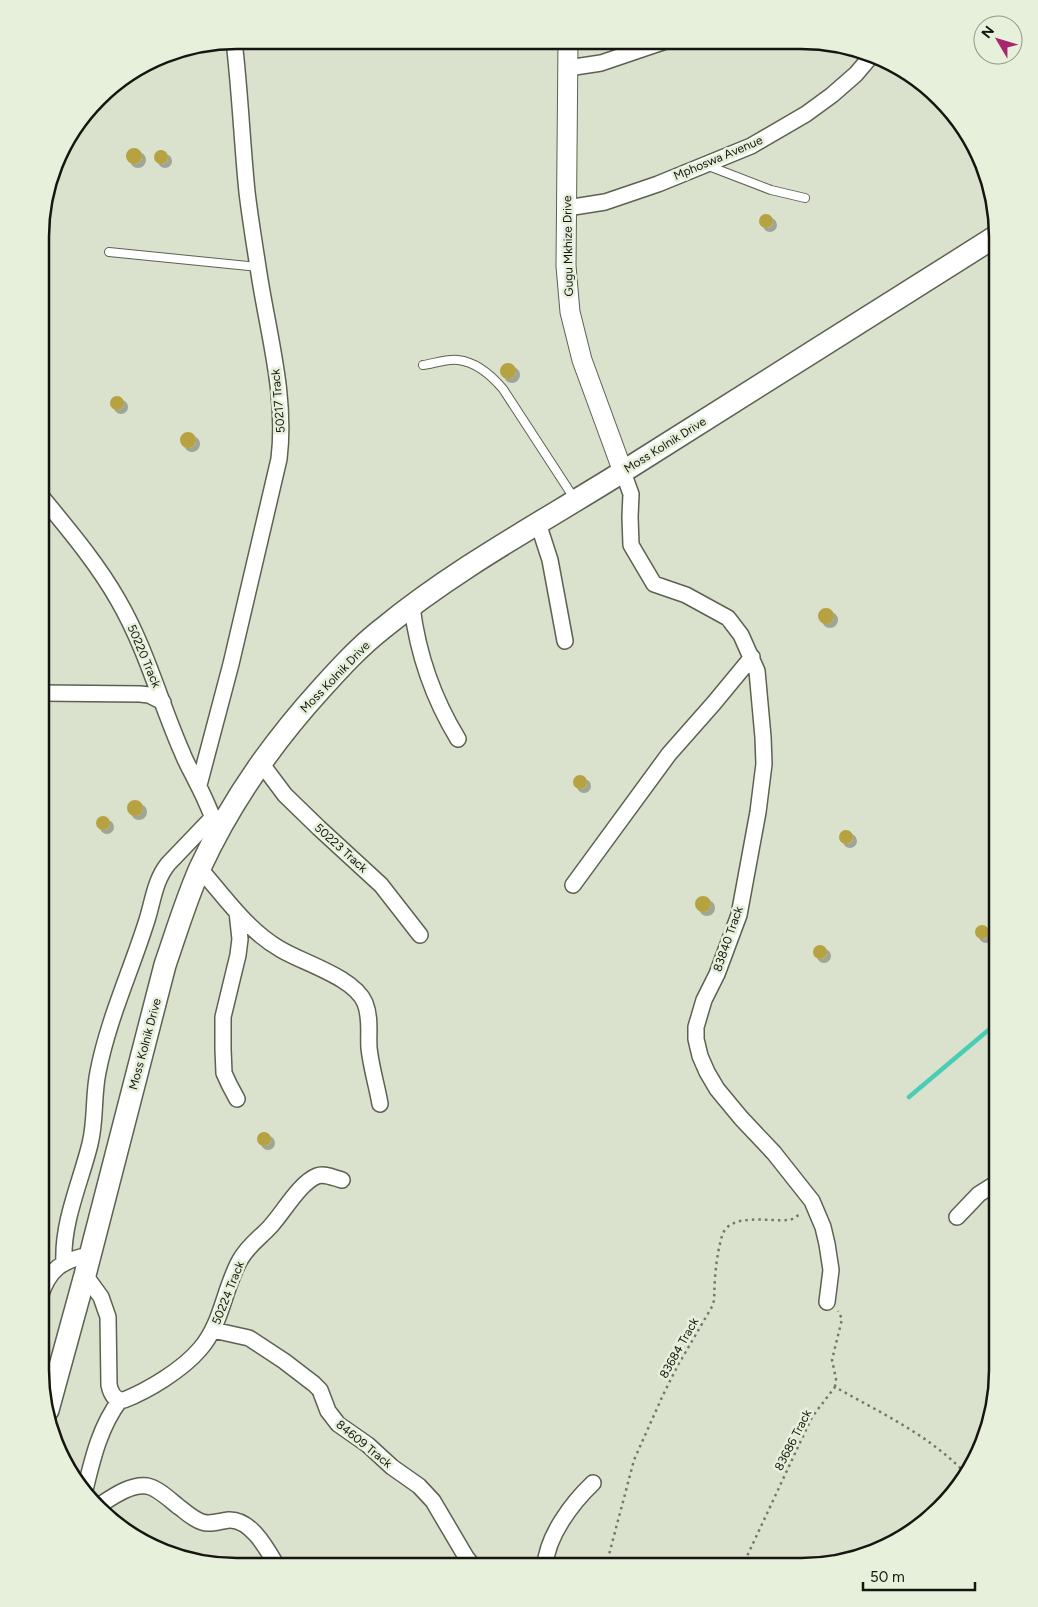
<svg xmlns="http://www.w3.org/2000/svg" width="1038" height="1607" viewBox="0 0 1038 1607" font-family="Figtree,sans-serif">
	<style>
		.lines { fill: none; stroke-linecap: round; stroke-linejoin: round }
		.stream { stroke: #4bcdb5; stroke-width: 4.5 }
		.building { fill: #b6a240; filter: url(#shadow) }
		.service-casing { stroke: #5b6250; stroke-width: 10 }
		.minor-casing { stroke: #5b6250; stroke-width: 18 }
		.tertiary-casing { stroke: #5b6250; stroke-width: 21 }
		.secondary-casing { stroke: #5b6250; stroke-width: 24 }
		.path { stroke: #73786b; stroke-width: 2.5; stroke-dasharray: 2.5 4; stroke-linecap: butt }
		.service { stroke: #fff; stroke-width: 8 }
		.minor { stroke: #fff; stroke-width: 15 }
		.tertiary { stroke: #fff; stroke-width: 19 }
		.secondary { stroke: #fff; stroke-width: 21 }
		.labels { text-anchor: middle; stroke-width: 5; stroke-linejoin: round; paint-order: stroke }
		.street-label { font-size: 12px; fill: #14160f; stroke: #e7f0db }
		.rim { fill: none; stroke: #14160f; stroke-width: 2.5 }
	</style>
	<defs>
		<filter id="shadow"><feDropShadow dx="4" dy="4" stdDeviation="0" flood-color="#0004"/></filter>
	</defs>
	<rect width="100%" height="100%" fill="#dae2ce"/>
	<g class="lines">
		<path class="stream" d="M909,1097L998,1022"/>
	</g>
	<path class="building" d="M126 156a8 8 0 1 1 16 0a8 8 0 1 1-16 0Z
		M154 157a7 7 0 1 1 14 0a7 7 0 1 1-14 0Z
		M759 221a7 7 0 1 1 14 0a7 7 0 1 1-14 0Z
		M500 371a8 8 0 1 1 16 0a8 8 0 1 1-16 0Z
		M110 403a7 7 0 1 1 14 0a7 7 0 1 1-14 0Z
		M180 440a8 8 0 1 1 16 0a8 8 0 1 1-16 0Z
		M818 616a8 8 0 1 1 16 0a8 8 0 1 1-16 0Z
		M573 782a7 7 0 1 1 14 0a7 7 0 1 1-14 0Z
		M127 808a8 8 0 1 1 16 0a8 8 0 1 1-16 0Z
		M96 823a7 7 0 1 1 14 0a7 7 0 1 1-14 0Z
		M839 837a7 7 0 1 1 14 0a7 7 0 1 1-14 0Z
		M695 904a8 8 0 1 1 16 0a8 8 0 1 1-16 0Z
		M975 932a7 7 0 1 1 14 0a7 7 0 1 1-14 0Z
		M813 952a7 7 0 1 1 14 0a7 7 0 1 1-14 0Z
		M257 1139a7 7 0 1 1 14 0a7 7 0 1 1-14 0Z"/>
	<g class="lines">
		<g class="service-casing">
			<path id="service" d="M706,165L771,190L805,198
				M109,252L258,267
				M423,365C432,364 449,358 458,360C476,362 492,376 503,389L574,498"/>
		</g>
		<g class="minor-casing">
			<path id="minor" d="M568,68L601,63L666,41
				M567,208L605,202L658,184L751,146L806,114L832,95L856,74L873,54
				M623,472L631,494L630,517L631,545L654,584L686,595L728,618L741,635L757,671L763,737L764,764L758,812L739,915L717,974L704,1000L696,1027V1039L700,1056L707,1072L717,1089L741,1118L774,1153L812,1201L823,1227L827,1244L831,1270L827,1302
				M41,496C68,529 97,563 118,600C146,648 160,702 182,752C186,763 192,772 197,783C204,796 210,811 216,825
				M538,523L550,560L565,641
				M412,607C418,655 433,698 458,739
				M41,693L140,694L149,695L163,702
				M261,763L285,795L319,828L381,885L420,935
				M199,785L231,664L279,459C287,394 267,330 258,267C254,242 250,217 247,192C242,142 240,91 234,41
				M200,869C225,897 247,930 280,949C303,963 354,977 365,1003C371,1018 368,1033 369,1048C371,1067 377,1086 380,1104
				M573,885L669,754L714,703L752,657
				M237,912L240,939L238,955L223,1017V1049L224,1073L229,1084L237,1099
				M957,1217L979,1194L998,1182
				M64,1262C62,1222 81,1181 90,1144C96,1120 93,1096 98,1072C108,1020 131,971 147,920C153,901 155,880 168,864L213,817
				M85,1275L101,1297L108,1317L109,1385C111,1394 115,1401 124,1400C149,1390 182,1370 200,1349C222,1324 224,1288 240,1260C247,1247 258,1239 268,1229C282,1215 299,1183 317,1176C325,1173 334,1178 342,1180
				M40,1297C49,1269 62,1260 90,1255
				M213,1330L249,1338L284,1361L314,1384L320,1390L328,1411L338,1424L368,1445L392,1467L419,1486L433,1501L466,1557L473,1566
				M84,1494C92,1461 99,1428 120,1400
				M97,1507C111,1498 129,1484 147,1486C158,1488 170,1500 179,1507C186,1512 193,1519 202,1522C210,1525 220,1521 229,1520C251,1519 267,1549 277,1566
				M545,1566C547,1536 572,1503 593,1483"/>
		</g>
		<g class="tertiary-casing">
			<path id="tertiary" d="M568,41L566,266L570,312L582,360L623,472"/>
		</g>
		<g class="secondary-casing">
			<path id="secondary" d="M48,1410L85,1275L165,965C176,933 186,900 200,868C230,803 272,743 321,689C340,668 359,647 382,629C460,565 550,518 635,464C756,388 877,311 998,235"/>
		</g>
		<path class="path" d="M835,1387L836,1379L832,1360L842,1319L838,1311
			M606,1566L634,1460L663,1395L678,1365L713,1305C715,1296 714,1288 715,1278C716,1264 718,1250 722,1236C729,1212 769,1222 788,1220C793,1220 797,1216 801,1213
			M742,1567L812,1417L835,1387C881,1413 931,1436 967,1475"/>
		<use href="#service" class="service"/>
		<use href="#minor" class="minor"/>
		<use href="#tertiary" class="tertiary"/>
		<use href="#secondary" class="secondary"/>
	</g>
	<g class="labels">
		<g class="street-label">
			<text transform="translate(718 158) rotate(-23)" y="4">Mphoswa Avenue</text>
			<text transform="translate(568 246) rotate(-91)" y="4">Gugu Mkhize Drive</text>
			<text transform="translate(278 401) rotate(-95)" y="4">50217 Track</text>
			<text transform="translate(665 445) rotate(-32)" y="4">Moss Kolnik Drive</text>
			<text transform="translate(144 656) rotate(67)" y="4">50220 Track</text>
			<text transform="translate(335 677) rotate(-46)" y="4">Moss Kolnik Drive</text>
			<text transform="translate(341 848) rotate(42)" y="4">50223 Track</text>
			<text transform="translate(728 939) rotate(-71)" y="4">83840 Track</text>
			<text transform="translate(145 1044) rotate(-75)" y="4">Moss Kolnik Drive</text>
			<text transform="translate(228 1293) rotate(-68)" y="4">50224 Track</text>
			<text transform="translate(679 1348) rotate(-61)" y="4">83684 Track</text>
			<text transform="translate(793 1440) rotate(-63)" y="4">83686 Track</text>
			<text transform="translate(364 1444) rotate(39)" y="4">84609 Track</text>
		</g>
	</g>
	<path d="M0 0H1038V1607H0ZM237 49H801A188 188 0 0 1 989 237V1370A188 188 0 0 1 801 1558H237A188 188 0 0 1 49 1370V237A188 188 0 0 1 237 49Z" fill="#e7f0db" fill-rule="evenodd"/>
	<path class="rim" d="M237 49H801A188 188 0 0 1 989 237V1370A188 188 0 0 1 801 1558H237A188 188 0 0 1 49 1370V237A188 188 0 0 1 237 49Z"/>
	<g transform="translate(998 40) rotate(308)"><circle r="24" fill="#e7f0db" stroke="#939989"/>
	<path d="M0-4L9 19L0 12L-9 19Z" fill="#a92671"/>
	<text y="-8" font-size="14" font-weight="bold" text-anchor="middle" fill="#14160f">N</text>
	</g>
	<path d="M863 1582v8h112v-8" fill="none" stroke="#14160f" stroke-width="2.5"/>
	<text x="870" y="1582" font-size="15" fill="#14160f" stroke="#e7f0db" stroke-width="4" paint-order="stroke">50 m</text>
</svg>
